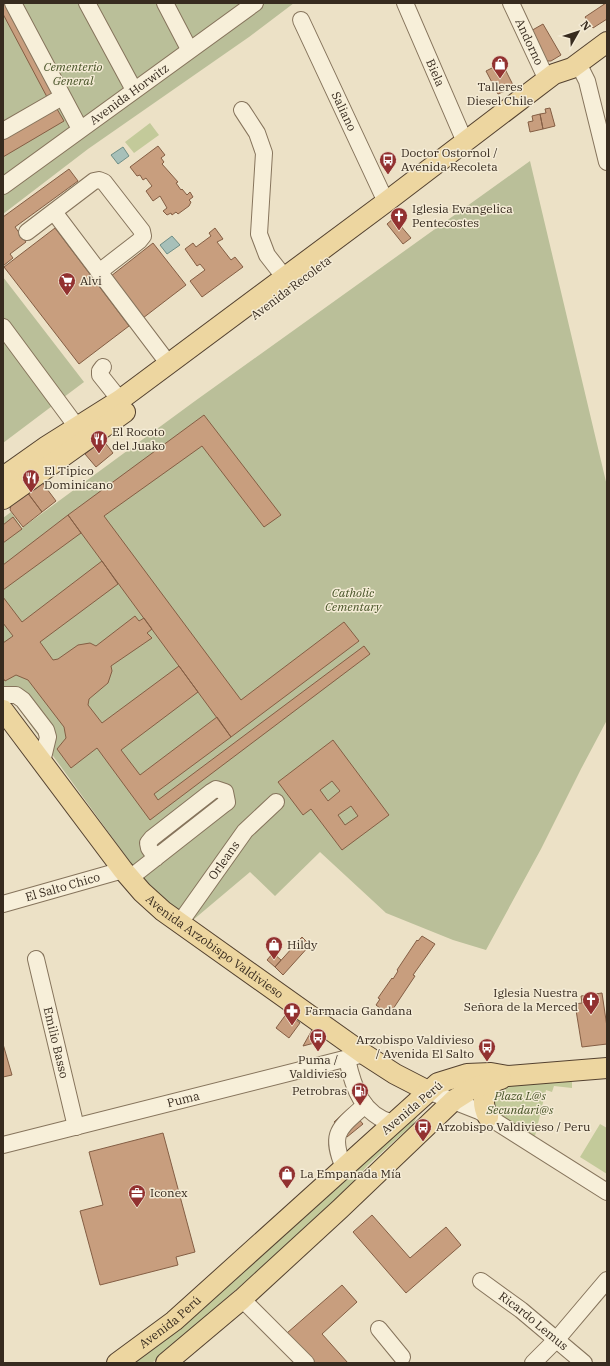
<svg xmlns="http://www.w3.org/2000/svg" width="610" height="1366" viewBox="0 0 610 1366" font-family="'IBM Plex Serif',serif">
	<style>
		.green { fill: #c3ca9a }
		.cemetery { fill: #babf99 }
		.water { fill: #a7c0b9; stroke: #6e8e86 }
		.building { fill: #c89e7e; stroke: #845e44; fill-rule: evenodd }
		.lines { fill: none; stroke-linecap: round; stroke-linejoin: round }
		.minor-casing { stroke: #86745c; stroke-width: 18 }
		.major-casing { stroke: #544230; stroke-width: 22 }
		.minor { stroke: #f7efd9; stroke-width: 16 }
		.major { stroke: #edd6a0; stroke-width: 20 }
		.labels { text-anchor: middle; stroke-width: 3; stroke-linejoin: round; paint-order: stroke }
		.street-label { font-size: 12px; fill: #372b1f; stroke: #f4ebd5 }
		.park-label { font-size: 12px; font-style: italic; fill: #475327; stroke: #f4ebd5 }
		.poi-label { font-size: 12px; fill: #372b1f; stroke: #f4ebd5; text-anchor: start }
	</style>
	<rect width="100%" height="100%" fill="#ece1c6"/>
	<path class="green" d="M150,123L159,135L134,153L125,142Z
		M572,1074V1088L554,1086L552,1092L546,1090L535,1136L493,1114L489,1100L496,1084Z
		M422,1107L413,1124L367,1166L337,1201L152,1363H122Z
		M600,1124L607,1128V1174L580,1157Z"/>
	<path class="cemetery" d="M3,3H294L249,37L88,149L3,214Z
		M530,161L607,486V720L581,769L541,849L486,950L453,940L386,913L320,852L275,896L250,872L193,920L149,888L3,687V518L11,512L22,528L195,401Z
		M3,277L84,382L3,443Z"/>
	<path class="water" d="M123,147L129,156L118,164L111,155Z
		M172,236L180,245L167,254L160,245Z"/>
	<path class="building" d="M3,3H7L54,93L47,97L3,14Z
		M606,3H607V19L593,28L585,17Z
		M543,24L561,55L551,61H547L529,32Z
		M502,63L514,87L498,94L486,71Z
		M550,108L555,126L543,129L540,114L546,113L545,109Z
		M57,109L64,121L3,157V140Z
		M540,114L543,129L530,132L528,122L533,121L532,116Z
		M158,146L165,155L161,158L164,162L162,164L178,182L176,183L181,190L182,189L187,195L190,192L193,197L189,200L191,202L189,206L178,214L176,212L172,215L171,213L167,215L163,211L167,208L160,196L153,201L146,191L152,186L146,178L143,180L140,175L137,176L130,167Z
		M69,169L78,181L15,227L26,242L10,254L13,258L3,266V217Z
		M394,218L411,238L403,244L387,224Z
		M55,228L129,326L79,364L4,267Z
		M215,228L223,239L217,242L231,260L235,257L243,267L202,297L190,281L205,270L200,264L197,266L185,249L193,243L196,247L211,236L209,233Z
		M153,243L186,285L143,318L111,276Z
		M204,415L281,515L264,527L202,446L104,516L241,700L344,622L359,641L231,737L68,515Z
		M103,440L113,453L96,467L85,454Z
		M41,481L56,501L42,512L27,492Z
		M27,492L42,512L23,527L10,510L11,504Z
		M68,515L81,533L3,590V565Z
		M13,517L22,529L3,543V525Z
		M102,561L118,584L40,642L53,660L58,659L78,645L90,643L96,646L135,616L139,621L144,618L152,629L147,633L152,638L111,666L112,671L108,683L89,699L88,705L102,723L179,666L198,692L121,750L140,775L217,717L231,737L154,794L158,800L364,646L370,654L150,820L97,748L71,768L57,749L66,738L64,727L28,680L16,675L5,681L3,678V643L13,636L3,623V597L22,622Z
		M333,740L389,815L342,850L311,809L303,815L278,782ZM332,781L340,791L328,801L320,790ZM351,806L358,816L345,825L338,815Z
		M422,936L435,944L413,975L415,976L389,1015L376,1005L380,999L378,998L392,978L393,979L398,971L397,970L417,940L418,941Z
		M302,937L310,945L283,975L275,967Z
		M273,953L281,960L275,967L267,960Z
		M602,993L607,1027V1044L582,1047L575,1004L582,1003L581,996Z
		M287,1013L300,1023L289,1038L276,1028Z
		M312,1030L322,1035L318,1042L303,1046Z
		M3,1044L12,1075L3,1077Z
		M349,1108L363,1124L347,1137L334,1122Z
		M163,1133L195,1252L176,1257L178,1265L100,1285L80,1211L103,1205L89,1152Z
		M372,1215L410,1258L446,1227L461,1245L406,1293L353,1232Z
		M342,1285L357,1302L322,1334L348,1363H314L287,1333Z"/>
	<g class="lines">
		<g class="minor-casing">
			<g id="minor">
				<path d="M13,3L80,129"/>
				<path d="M87,3L134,90"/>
				<path d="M165,3L189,49"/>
				<path id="s1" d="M405,3L465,142"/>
				<path id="s2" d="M511,3L547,80"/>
				<path id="s3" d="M301,20L386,202"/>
				<path d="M578,63L587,81L607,162"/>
				<path d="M242,110L257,133L264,153L259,234L267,255L285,278"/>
				<path d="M3,131L62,97"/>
				<path id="s4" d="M3,186L255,3"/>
				<path d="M54,212L168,363"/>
				<path d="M27,232L94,181L99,180L104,182L142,231L143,236L139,241L99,272"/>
				<path d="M3,327L77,427"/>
				<path d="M103,367L100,371V375L120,400"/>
				<path d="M3,695H16L23,700L46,730L48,737L42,762"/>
				<path d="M130,878L223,805L227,802L225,792L216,789L211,792L152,838L148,843L149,848L156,858"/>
				<path id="s5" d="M3,904L123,870"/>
				<path id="s6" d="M179,924L245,831L276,802"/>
				<path id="s7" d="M36,959L76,1127"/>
				<path d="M347,1059C353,1087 362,1115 393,1123"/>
				<path d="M428,1091L479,1111L607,1192"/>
				<path id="s8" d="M3,1145L364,1054"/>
				<path d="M344,1168C329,1132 339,1129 365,1105"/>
				<path id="s9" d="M481,1281L521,1310L584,1363"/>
				<path d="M242,1299L306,1363"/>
				<path d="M379,1329L402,1357"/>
				<path d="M533,1363L557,1339L607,1280"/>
			</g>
		</g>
		<g class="major-casing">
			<g id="major">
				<path d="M3,477L47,446L120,400L386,202L554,74L572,68L607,42"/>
				<path d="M3,499L125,412"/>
				<path id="s10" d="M3,710L123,870L142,892L163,911L364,1054L395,1074L428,1091"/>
				<path d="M488,1117C481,1102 483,1090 496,1080"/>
				<path id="s11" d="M117,1363L174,1321L438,1083L467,1074L491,1073L508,1076L607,1068"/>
				<path d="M166,1363L242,1299L340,1209L454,1100L473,1088L501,1079"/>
			</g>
		</g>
		<use href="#minor" class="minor"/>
		<use href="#major" class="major"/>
	</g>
	<defs>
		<g id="shop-pin" transform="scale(0.9)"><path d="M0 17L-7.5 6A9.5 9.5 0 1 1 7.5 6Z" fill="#923130" stroke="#f4ebd5"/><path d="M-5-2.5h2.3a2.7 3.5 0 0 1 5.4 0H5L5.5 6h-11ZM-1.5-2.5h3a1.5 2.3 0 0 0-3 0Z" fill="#fff"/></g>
		<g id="bus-pin" transform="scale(0.9)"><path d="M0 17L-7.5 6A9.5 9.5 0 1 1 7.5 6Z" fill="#923130" stroke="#f4ebd5"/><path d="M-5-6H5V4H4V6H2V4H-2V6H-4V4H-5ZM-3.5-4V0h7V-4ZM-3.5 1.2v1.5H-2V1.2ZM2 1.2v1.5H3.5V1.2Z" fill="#fff"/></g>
		<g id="church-pin" transform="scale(0.9)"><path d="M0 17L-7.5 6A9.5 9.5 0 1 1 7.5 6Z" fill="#923130" stroke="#f4ebd5"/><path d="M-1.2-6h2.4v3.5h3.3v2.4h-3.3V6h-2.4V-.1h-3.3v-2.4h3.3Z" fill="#fff"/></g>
		<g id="supermarket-pin" transform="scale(0.9)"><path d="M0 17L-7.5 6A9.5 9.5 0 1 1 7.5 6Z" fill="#923130" stroke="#f4ebd5"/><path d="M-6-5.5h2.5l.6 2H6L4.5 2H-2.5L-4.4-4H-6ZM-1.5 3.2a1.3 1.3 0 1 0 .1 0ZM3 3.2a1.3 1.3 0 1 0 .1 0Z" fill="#fff"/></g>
		<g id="restaurant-pin" transform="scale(0.9)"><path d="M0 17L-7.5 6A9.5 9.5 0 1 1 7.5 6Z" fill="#923130" stroke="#f4ebd5"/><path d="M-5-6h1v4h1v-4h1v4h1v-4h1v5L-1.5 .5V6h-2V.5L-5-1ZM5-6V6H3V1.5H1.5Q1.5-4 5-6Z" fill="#fff"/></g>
		<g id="pharmacy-pin" transform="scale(0.9)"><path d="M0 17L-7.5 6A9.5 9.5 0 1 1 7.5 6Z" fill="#923130" stroke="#f4ebd5"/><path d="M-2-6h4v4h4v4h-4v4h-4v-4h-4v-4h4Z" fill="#fff"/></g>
		<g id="fuel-pin" transform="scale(0.9)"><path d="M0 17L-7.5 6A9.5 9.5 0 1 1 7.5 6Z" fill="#923130" stroke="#f4ebd5"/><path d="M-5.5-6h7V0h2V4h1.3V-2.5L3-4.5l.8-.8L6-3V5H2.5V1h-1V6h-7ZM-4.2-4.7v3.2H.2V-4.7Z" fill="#fff"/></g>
		<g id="office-pin" transform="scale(0.9)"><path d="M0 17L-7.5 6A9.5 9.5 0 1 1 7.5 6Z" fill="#923130" stroke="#f4ebd5"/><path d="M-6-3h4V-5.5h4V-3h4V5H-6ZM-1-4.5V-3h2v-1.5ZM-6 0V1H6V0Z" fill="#fff"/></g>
	</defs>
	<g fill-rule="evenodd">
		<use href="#shop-pin" x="500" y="64"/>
		<use href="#bus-pin" x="388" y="160"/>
		<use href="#church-pin" x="399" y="216"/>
		<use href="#supermarket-pin" x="67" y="281"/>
		<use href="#restaurant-pin" x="99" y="439"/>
		<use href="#restaurant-pin" x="31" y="478"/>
		<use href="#shop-pin" x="274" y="945"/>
		<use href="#church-pin" x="591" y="1000"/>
		<use href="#pharmacy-pin" x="292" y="1011"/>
		<use href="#bus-pin" x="318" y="1037"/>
		<use href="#bus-pin" x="487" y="1047"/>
		<use href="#fuel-pin" x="360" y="1091"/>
		<use href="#bus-pin" x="423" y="1127"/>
		<use href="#shop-pin" x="287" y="1174"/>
		<use href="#office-pin" x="137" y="1193"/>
	</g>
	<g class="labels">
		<g class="street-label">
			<text dy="4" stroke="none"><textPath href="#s2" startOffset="43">Andorno</textPath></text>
			<text dy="4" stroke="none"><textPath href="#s1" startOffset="76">Biela</textPath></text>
			<text dy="4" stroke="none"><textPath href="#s4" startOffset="156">Avenida Horwitz</textPath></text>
			<text dy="4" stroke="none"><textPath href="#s3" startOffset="101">Saliano</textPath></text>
			<text transform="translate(291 288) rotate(-37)" y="4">Avenida Recoleta</text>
			<text dy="4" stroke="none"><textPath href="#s6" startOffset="78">Orleans</textPath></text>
			<text dy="4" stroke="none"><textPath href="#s5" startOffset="62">El Salto Chico</textPath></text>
			<text dy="4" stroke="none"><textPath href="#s10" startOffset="320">Avenida Arzobispo Valdivieso</textPath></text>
			<text dy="4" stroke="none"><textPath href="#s7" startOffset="86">Emilio Basso</textPath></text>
			<text dy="4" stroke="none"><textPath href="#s8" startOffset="186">Puma</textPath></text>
			<text transform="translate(412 1108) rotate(-40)" y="4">Avenida Perú</text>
			<text dy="4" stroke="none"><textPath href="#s9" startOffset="66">Ricardo Lemus</textPath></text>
			<text dy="4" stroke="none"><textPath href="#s11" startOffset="67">Avenida Perú</textPath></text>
		</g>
		<g class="park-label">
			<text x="73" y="71">Cementerio<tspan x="73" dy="14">General</tspan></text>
			<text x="353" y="597">Catholic<tspan x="353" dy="14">Cementary</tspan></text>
			<text x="520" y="1100">Plaza L@s<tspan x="520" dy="14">Secundari@s</tspan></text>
		</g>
		<g class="poi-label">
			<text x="500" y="91" text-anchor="middle">Talleres<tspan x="500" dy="14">Diesel Chile</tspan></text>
			<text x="401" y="157">Doctor Ostornol /<tspan x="401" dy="14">Avenida Recoleta</tspan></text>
			<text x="412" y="213">Iglesia Evangelica<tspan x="412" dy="14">Pentecostes</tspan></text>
			<text x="80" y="285">Alvi</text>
			<text x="112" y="436">El Rocoto<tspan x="112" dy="14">del Juako</tspan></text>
			<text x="44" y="475">El Tipico<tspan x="44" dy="14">Dominicano</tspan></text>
			<text x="287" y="949">Hildy</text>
			<text x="578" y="997" text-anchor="end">Iglesia Nuestra<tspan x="578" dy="14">Señora de la Merced</tspan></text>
			<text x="305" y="1015">Farmacia Gandana</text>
			<text x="474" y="1044" text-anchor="end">Arzobispo Valdivieso<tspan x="474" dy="14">/ Avenida El Salto</tspan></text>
			<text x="318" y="1064" text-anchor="middle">Puma /<tspan x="318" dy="14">Valdivieso</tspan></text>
			<text x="347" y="1095" text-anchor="end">Petrobras</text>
			<text x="436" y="1131">Arzobispo Valdivieso / Peru</text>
			<text x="300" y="1178">La Empanada Mía</text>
			<text x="150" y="1197">Iconex</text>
		</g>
	</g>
	<rect width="610" height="1366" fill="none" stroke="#372b1f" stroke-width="8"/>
	<g transform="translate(578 32) rotate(51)" stroke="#f4ebd5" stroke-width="3" paint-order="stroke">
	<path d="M0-3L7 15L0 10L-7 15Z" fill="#372b1f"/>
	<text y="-6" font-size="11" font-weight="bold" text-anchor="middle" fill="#372b1f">N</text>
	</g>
</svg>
